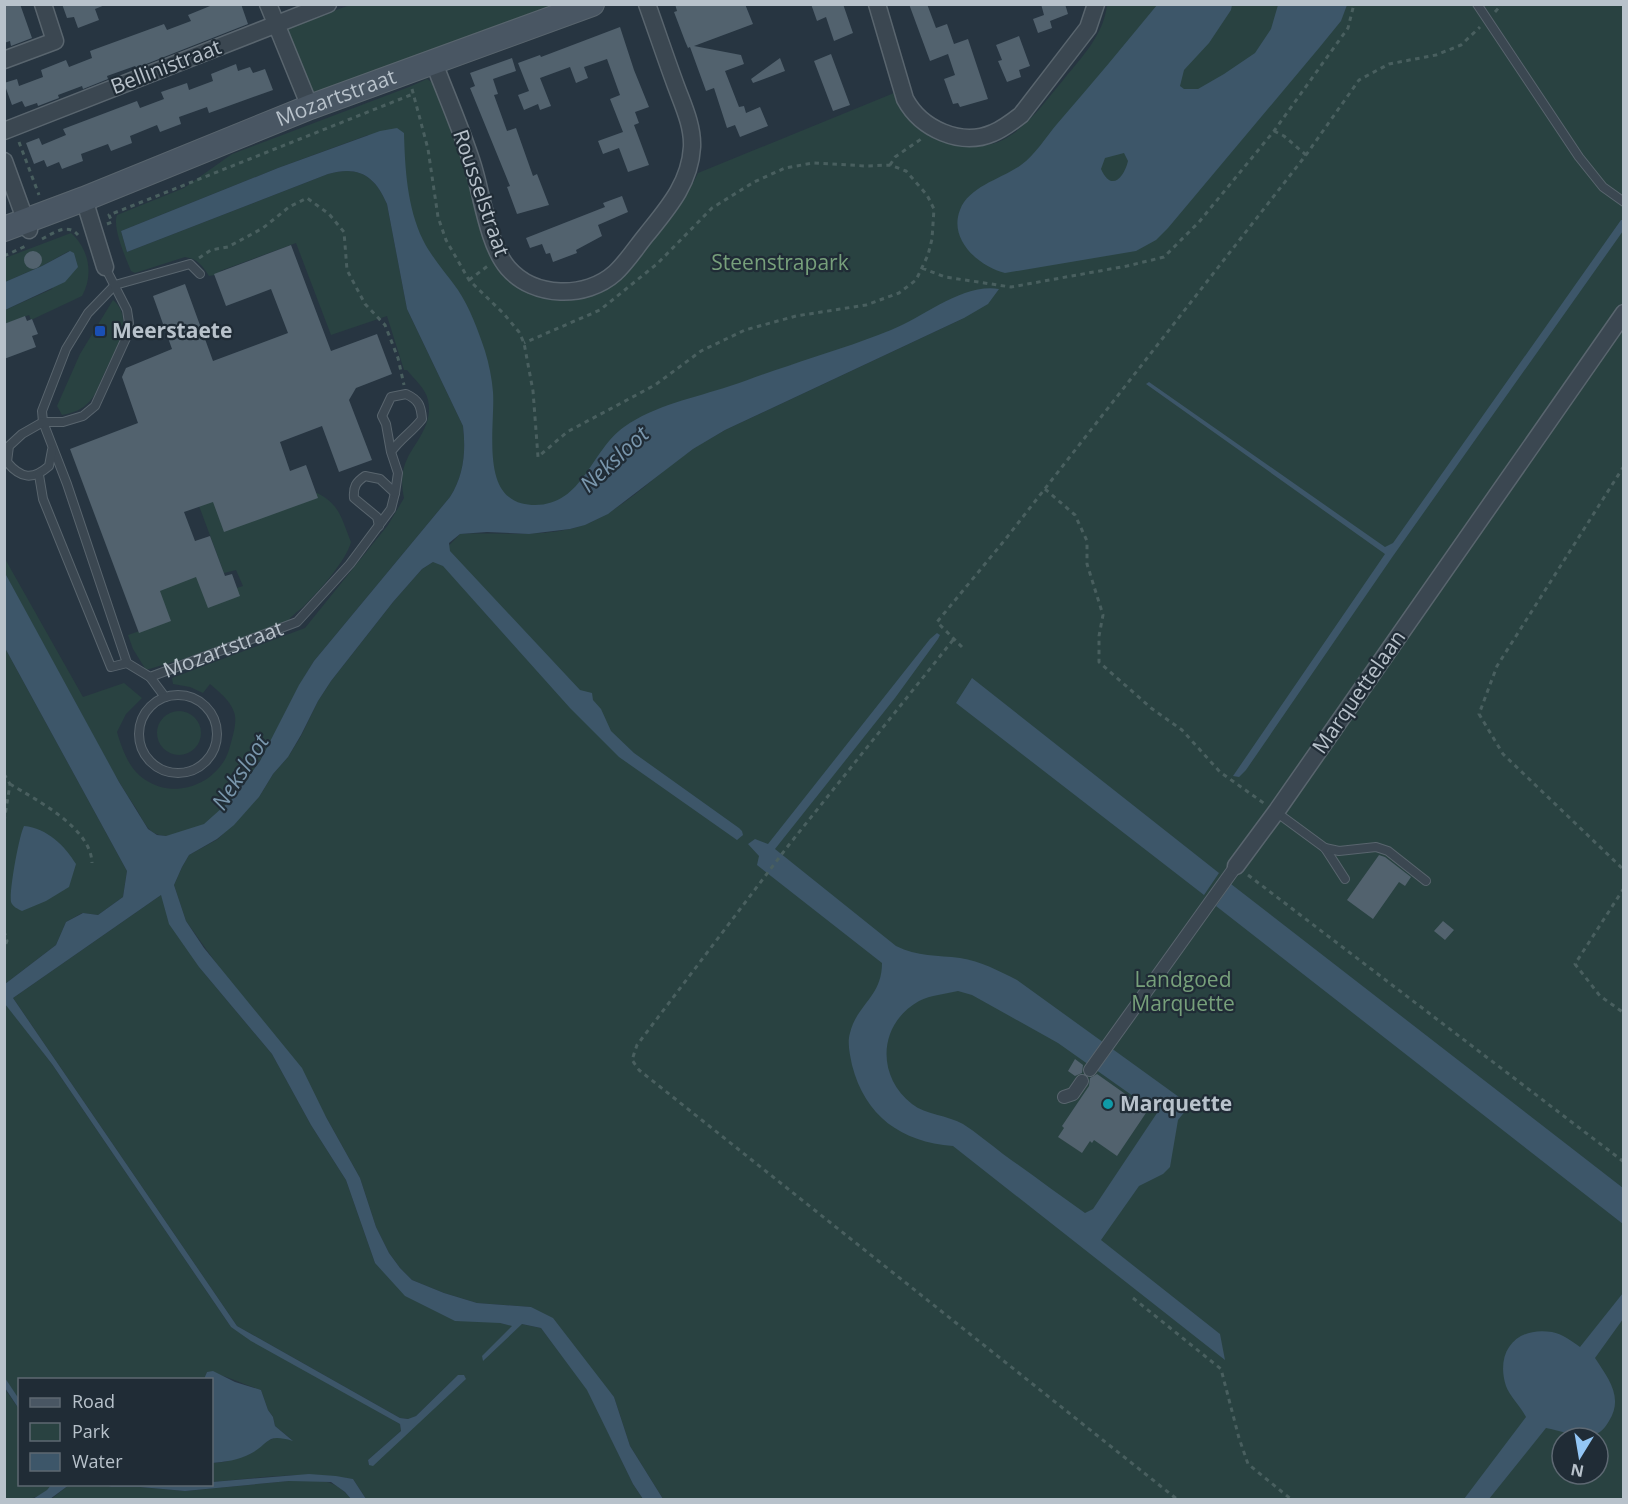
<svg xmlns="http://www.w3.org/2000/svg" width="1628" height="1504" viewBox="0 0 1628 1504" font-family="'Open Sans',sans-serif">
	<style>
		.green { fill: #294241; fill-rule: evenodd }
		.water { fill: #3d5669; fill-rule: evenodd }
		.building { fill: #52626e }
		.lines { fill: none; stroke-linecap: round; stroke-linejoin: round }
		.service-casing { stroke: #59656e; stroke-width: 10 }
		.pedestrian-casing { stroke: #59656e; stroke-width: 14 }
		.minor-casing { stroke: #59656e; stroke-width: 19 }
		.secondary-casing { stroke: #59656e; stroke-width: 26 }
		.path { stroke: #495f5f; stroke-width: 3; stroke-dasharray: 4.5 4.5; stroke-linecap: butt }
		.service { stroke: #3b4751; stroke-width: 8 }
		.pedestrian { stroke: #3b4751; stroke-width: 12 }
		.minor { stroke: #3b4751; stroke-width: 16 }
		.secondary { stroke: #495663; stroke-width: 24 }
		.transit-dot { fill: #1a4fb4; stroke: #202c36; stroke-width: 2 }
		.culture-dot { fill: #0f9aa8; stroke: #202c36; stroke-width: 2 }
		.labels { text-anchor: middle; stroke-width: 4.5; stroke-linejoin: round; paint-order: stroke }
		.street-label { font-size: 21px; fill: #b8c2cb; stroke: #202c36 }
		.park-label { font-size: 21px; fill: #77a07b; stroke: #202c36 }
		.poi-label { font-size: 21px; font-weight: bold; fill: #b8c2cb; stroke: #202c36; text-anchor: start }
		.water-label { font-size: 22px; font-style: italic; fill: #7996ac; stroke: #202c36 }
	</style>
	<rect width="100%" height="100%" fill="#273541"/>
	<path class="green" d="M350,5H552L314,95L286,28Z
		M1107,5H1623V1499H663L630,1446L614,1397L531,1307L477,1303L444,1293L412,1280L400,1268L389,1253L376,1227L360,1178L326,1117L186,921L174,885L182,867L189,855L218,839L259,797L273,774L288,757L301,736L318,701L331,681L393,602L422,569L433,562L460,534C497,532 533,537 570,529C617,519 654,474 693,449C703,442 715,436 725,430L964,318L666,433L586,508H476L475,447L368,135L278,168L121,231L127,252L328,174C359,165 375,176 387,204L407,309L463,426C466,451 464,475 450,497L314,661C281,713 261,777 214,818C201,828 170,842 154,833C144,827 140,813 133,804C113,774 96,741 79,709C54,664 29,619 5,573L4,557L83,697L124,683L142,698L126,714L117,732C122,749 129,769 144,779C171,798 207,788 224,761C228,755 230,746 232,739C234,732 237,719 234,712C230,700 219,692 210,684L203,693L190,687L173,684L172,678L305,628L388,525L404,498C401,484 401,470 408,457C418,439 433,423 428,400C426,389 414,379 407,370H404L387,316L331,335L296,243L220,271V274L209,276C202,265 198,259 185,257L135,273L131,271C126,258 112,228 117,215L184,188L232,154L409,87L427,79L433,83L437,90L502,271L578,295C621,259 674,225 698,173L894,93C900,104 905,115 913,124C936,148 984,155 1011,135C1032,121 1048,98 1064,79C1082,57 1104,34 1107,5ZM1562,1438H1598V1474H1562Z
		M71,233C89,249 94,275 82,296L31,320L29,315L5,324V310L52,289L69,251L42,266L5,282V258Z
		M113,300C136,319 114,352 105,372C100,381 97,394 90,401C82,410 73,413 62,415L57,406L80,354Z
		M186,471L301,500L317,493C340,504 342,520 351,542C346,561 319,591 305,605C299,611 292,615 288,621L186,658L146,670L133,649L128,635L168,621L154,587L199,569L224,592L243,586L236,570L224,573Z
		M5,648L127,871L123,897L98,915L82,913L66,922L56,945L5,984Z
		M157 733a22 22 0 1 1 44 0a22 22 0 1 1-44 0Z
		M161,895L199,967L272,1054L311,1125L346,1180L375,1263L500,1323L513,1326L497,1341L522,1324L541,1328L588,1390L633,1484L643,1499H366L353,1479C307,1470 258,1478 212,1482V1463L224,1462L250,1454L265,1442L279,1436L292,1440L275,1426L273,1417L268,1410L261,1390C242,1384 226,1375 207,1372L204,1380H20L19,1399L4,1378L5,1003L52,1064L231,1327L400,1424L401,1431L368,1460L369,1465L458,1375L416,1416L409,1419L400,1418L237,1326L13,998Z
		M4,1388L19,1409L20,1484L51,1485C40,1502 23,1499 5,1499Z
		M289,1481C317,1481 332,1476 351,1499L50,1500L69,1485H106L111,1487H140L185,1491Z"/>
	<path class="water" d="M1157,5H1232L1231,10L1209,43L1184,70L1180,86L1184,89H1198L1224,74L1255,53L1271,29L1278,5H1347L1341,21L1319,48L1168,228L1156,240L1136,251L1005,273C980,267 948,240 960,210C969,186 1002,179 1021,165C1035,155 1046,137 1057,124C1091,85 1124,45 1157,5ZM1124,153L1128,161C1124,178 1111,192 1101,169L1105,158Z
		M397,128L404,133C405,168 407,207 423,240C432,258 446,273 458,290C470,308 478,330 485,351C489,364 492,379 493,392C495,420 484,478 509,497C516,503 526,505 535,505C583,505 591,450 624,427C655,405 694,398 730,386C749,380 768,372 788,366C822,354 857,344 891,330C924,317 963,283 999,289L988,304L964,318L725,430L693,449L608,514L585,525L570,529L529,534L487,532L460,534L449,543L450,551L580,690L592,693L593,700L601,709L611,731L634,753L739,828L742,831L743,835L737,840L619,757L570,708L443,566L433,562L422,569L393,602L331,681L318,701L301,735L288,757L273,774L259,797L234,825L217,839L189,855L182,867L174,885L186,921L204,948L302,1068L326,1117L360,1178L376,1227L389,1253L400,1268L412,1280L444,1293L477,1303L531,1307L553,1318L614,1397L630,1446L663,1499H643L633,1484L587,1390L541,1328L522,1324L483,1361L482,1356L512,1326L500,1323L455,1321L405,1296L375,1263L346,1180L311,1125L272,1054L199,967L169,924L161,895L13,998L237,1326L400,1418L408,1419L416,1416L458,1375H464L466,1379L373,1466L369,1465L368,1460L401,1431L400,1424L251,1341L231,1327L52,1064L5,1004V984L56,945L66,922L83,913L98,915L123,897L127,871L5,648V573L119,782L148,829L157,835L166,836L204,824L232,799L260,761L299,685L314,661L450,497C464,475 466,451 463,426L407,309L387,204C375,176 359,165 328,174L127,252L121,231L278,168L380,131Z
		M1621,220H1623V231L1393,556L1246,770L1239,777L1233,776L1385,554L1146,384L1149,382L1385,547L1393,543Z
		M70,251L74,253L78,267L65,282L5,310V282L42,266Z
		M937,633L940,635L938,639L895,698L775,849L896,946C917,957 938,955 960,958C981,961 999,971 1017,980L1190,1105L1178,1120L1170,1167L1163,1174L1139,1186L1101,1240L1220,1334L1225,1360L953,1146C901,1142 865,1116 852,1065C850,1055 847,1043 850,1033C857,1004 882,997 882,963L757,865L759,856L748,844L755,839L768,844L930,639ZM958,991L972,995L1058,1043L1157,1113L1093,1209L1085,1213C1058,1194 1031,1174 1003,1154C990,1144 977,1133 963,1124C947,1115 926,1115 912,1104C876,1076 878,1024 919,1001C931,995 945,994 958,991Z
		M972,678L1219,873L1204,895L956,703Z
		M24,826C47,828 65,846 76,864L69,887L46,901L22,911C18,909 13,907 11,902C9,891 19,836 24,826Z
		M1231,884L1623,1188V1224L1216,906Z
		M1623,1293V1319L1595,1358C1608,1378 1624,1397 1609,1421C1605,1428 1600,1434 1592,1435C1577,1437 1561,1431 1546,1428L1489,1499H1464L1526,1417C1521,1407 1509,1395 1506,1386C1495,1352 1516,1326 1552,1332C1562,1334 1572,1341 1580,1347Z
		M213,1371L235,1382L261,1390L268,1410L273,1417L275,1426L293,1441C265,1433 271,1443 250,1454C239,1460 224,1462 212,1463V1380L204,1379L207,1372Z
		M5,1378L19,1399V1409L5,1388Z
		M309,1474L336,1476L353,1479L366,1499H351L345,1492L331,1482L289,1481L185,1491L140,1487H111L106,1485L212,1484V1482Z
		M51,1485H69L50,1499H33L47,1490Z"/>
	<path class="building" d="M4,4H20L32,38L11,46L10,41L4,43Z
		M62,4H105V5L95,9L99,20L78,28L74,17L67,18Z
		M215,4H241L248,24L136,68L135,66L107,76L108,79L83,89L82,86L58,95L59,98L38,106L37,103L25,107L22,101L12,105L4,83L17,79L19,86L43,77L41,70L66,60L69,67L92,58L90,51L164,24L167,30L191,21L188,15Z
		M675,4H745L753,24L694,46L741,55L744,64L725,71L739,107L744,106L746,113L760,107L768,126L740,137L735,125L727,128L714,88L706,91L690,47L688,48L685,41L674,12L677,11Z
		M811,4H843L853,33L834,41L826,17L817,21Z
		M909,4H927L936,28L947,24L954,44L968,39L988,99L960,107L958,103L953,104L944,79L955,75L948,54L930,61Z
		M1041,4H1065L1068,14L1050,21L1052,28L1038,33L1033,19L1044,15Z
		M620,27L634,70L649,107L635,112L639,123L634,125L649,165L628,172L619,148L603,154L598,141L623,132L610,99L620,95L607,59L584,67L588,78L576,83L570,67L540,78L551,106L540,110L538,104L524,110L518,95L529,91L518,63L540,55L541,57Z
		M1019,36L1030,66L1019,70L1021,77L1007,82L998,61L1002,60L996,45Z
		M831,54L850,105L833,111L814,61Z
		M512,58L516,71L493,79L498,94L494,95L507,131L516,128L533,176L537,174L549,205L517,214L507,187L510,186L470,88L475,86L470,73Z
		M780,58L785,71L753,83L751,79Z
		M236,64L238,71L250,67L253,73L265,69L273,90L209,113L207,107L179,117L181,124L160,132L157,125L130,136L132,143L111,151L108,144L81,154L83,161L62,169L59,162L47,167L44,160L34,164L26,143L39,138L42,145L66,135L63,129L137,101L140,108L164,99L161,92L187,83L189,90L213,81L211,74Z
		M622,196L628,212L598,225L602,236L576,250L577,253L553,262L550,253L546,254L542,244L530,248L526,238L605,207L603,203Z
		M291,245L331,351L377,334L392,374L356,388L349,400L372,460L339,472L322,426L280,442L290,471L306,465L318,498L224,532L213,502L184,512L195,541L210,536L225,576L232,574L240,596L208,608L196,577L160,591L171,621L139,633L70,449L138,423L122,377L126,368L172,349L153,296L185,284L213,361L288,333L271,289L226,306L214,274Z
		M24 260a9 9 0 1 1 18 0a9 9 0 1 1-18 0Z
		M25,316L27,321L32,319L38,334L32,336L36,347L4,359V324Z
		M1379,855L1385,857L1411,877L1405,886L1399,882L1373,919L1347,900Z
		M1443,921L1454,930L1445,940L1434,931Z
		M1075,1059L1083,1065L1082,1073L1075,1076L1068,1071Z
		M1097,1074L1148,1110L1117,1156L1094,1140L1092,1143L1090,1141L1082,1153L1058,1137L1064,1128L1062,1126L1089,1086L1090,1078Z"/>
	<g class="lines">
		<g class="service-casing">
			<g id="service">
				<path d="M1477,4L1579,157L1603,187L1624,202"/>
				<path id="s1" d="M115,285L88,313L66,349L42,411L43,422L67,484L127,663L150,677L297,622L350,564L391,509L395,493L398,473L391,452C400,439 412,432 422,419C421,406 419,400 406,394L391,397L382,416L386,424L391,452"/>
				<path d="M115,285L190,264L200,274"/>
				<path d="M52,450L49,466C33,480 21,479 7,462L9,446L22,434L43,422H63L83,416L95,406L126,338L129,323L127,310L105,267"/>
				<path d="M39,475L43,499L111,667L127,663"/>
				<path d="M379,526L377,517L354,498C353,487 356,482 365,476L380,479L395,493"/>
				<path d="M150,677L165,697"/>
				<circle cx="178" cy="734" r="39"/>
				<path d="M1276,812L1325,848L1345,879"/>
				<path d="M1325,848L1339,851L1376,847L1388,851L1426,881"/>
			</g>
		</g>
		<g class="pedestrian-casing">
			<path id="pedestrian" d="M1090,1070L1236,866
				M1064,1097L1073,1094L1082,1081"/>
		</g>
		<g class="minor-casing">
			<path id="minor" d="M268,4L310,107
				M877,4L905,99C921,129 961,147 993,133C1003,129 1012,122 1021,115L1088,28L1096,4
				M4,60L55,41L43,4
				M434,63C447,97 462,131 473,166C482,195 488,245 508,268C534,298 586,299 615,273C627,262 637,246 647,234C668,208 690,183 692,147C693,126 683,105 676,86C666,59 657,32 647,4
				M4,131L328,4
				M4,161L29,230
				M84,199L105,267
				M1236,866L1276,812L1624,313"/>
		</g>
		<g class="secondary-casing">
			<g id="secondary">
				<path id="s2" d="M4,229L84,199L310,107L592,4"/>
			</g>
		</g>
		<path class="path" d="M1495,12L1502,4
			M412,89L428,149L438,217L446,240L469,280L504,314L519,332L524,343L533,391L538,457L567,432L655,385L701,351L745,330L796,316L866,305L899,293L916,280L928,255L932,239L934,209L927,195L906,171L890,165L866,166L813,163L785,168L754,182L712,208L658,263L600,310L524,343
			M1274,131L1284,136L1306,155
			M19,142L39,195
			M890,165L895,157L924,137
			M107,224L112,222L109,215L413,94
			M42,239C55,232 68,223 78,235
			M4,256L28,245
			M199,258L211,250L228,247L263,228L289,207L307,198L329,214L344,232L347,270L365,304L385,325L398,358L404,385
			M922,268L945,277L1011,287L1127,266L1164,257L1199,222L1274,131L1348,28L1354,4
			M469,280L489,265
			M1624,466L1497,666L1479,714L1503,754L1624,870
			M1045,489L1075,515L1087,541V564L1103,615L1099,636V662L1151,708L1182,730L1220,772L1265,804
			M953,640L788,846L637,1045L632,1060L639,1070L1178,1500
			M962,647L937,622L1004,541L1306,155L1359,80L1389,64L1436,55L1461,45L1480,27
			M4,774L10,784L4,822
			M10,784C38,801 91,828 92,863
			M1248,875L1624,1162
			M1624,888L1575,964L1600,996L1624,1013
			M4,931L7,941L4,948
			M1133,1298L1221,1369L1239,1438L1248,1464L1292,1500"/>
		<use href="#service" class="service"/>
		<use href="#pedestrian" class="pedestrian"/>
		<use href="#minor" class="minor"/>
		<use href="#secondary" class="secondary"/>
	</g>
	<rect class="transit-dot" x="94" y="325" width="12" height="12" rx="3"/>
	<circle class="culture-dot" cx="1108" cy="1104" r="6"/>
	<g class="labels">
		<g class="street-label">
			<text transform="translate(166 67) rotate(-21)" y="7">Bellinistraat</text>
			<text dy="7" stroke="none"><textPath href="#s2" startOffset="357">Mozartstraat</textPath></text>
			<text transform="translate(481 193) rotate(71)" y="7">Rousselstraat</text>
			<text dy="7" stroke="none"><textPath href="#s1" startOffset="519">Mozartstraat</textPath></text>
			<text transform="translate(1359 692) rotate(-55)" y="7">Marquettelaan</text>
		</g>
		<g class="park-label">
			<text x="780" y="270">Steenstrapark</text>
			<text x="1183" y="987">Landgoed<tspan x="1183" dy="24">Marquette</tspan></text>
		</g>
		<g class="poi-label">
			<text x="112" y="338">Meerstaete</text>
			<text x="1120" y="1111">Marquette</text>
		</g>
		<g class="water-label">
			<text transform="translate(614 459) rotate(-43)" y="8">Neksloot</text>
			<text transform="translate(240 772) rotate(-57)" y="8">Neksloot</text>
		</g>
	</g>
	<rect width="1628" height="1504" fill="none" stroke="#b8c2cb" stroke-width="12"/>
	<rect x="18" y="1378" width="195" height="108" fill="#202c36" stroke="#5d6872" stroke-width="1.5"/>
	<rect x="30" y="1398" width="30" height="9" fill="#495663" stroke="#5d6872" stroke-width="1.5"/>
	<text x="72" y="1408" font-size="18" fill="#b8c2cb">Road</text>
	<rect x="30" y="1423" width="30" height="18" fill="#294241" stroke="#5d6872" stroke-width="1.5"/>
	<text x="72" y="1438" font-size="18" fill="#b8c2cb">Park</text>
	<rect x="30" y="1453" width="30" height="18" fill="#3d5669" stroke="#5d6872" stroke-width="1.5"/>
	<text x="72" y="1468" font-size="18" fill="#b8c2cb">Water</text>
	<g transform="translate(1580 1456) rotate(191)"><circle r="28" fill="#202c36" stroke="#5d6872" stroke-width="1.5"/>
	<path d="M0-4.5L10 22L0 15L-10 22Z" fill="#93c6f5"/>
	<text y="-9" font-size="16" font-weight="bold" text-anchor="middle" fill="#b8c2cb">N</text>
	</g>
</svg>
